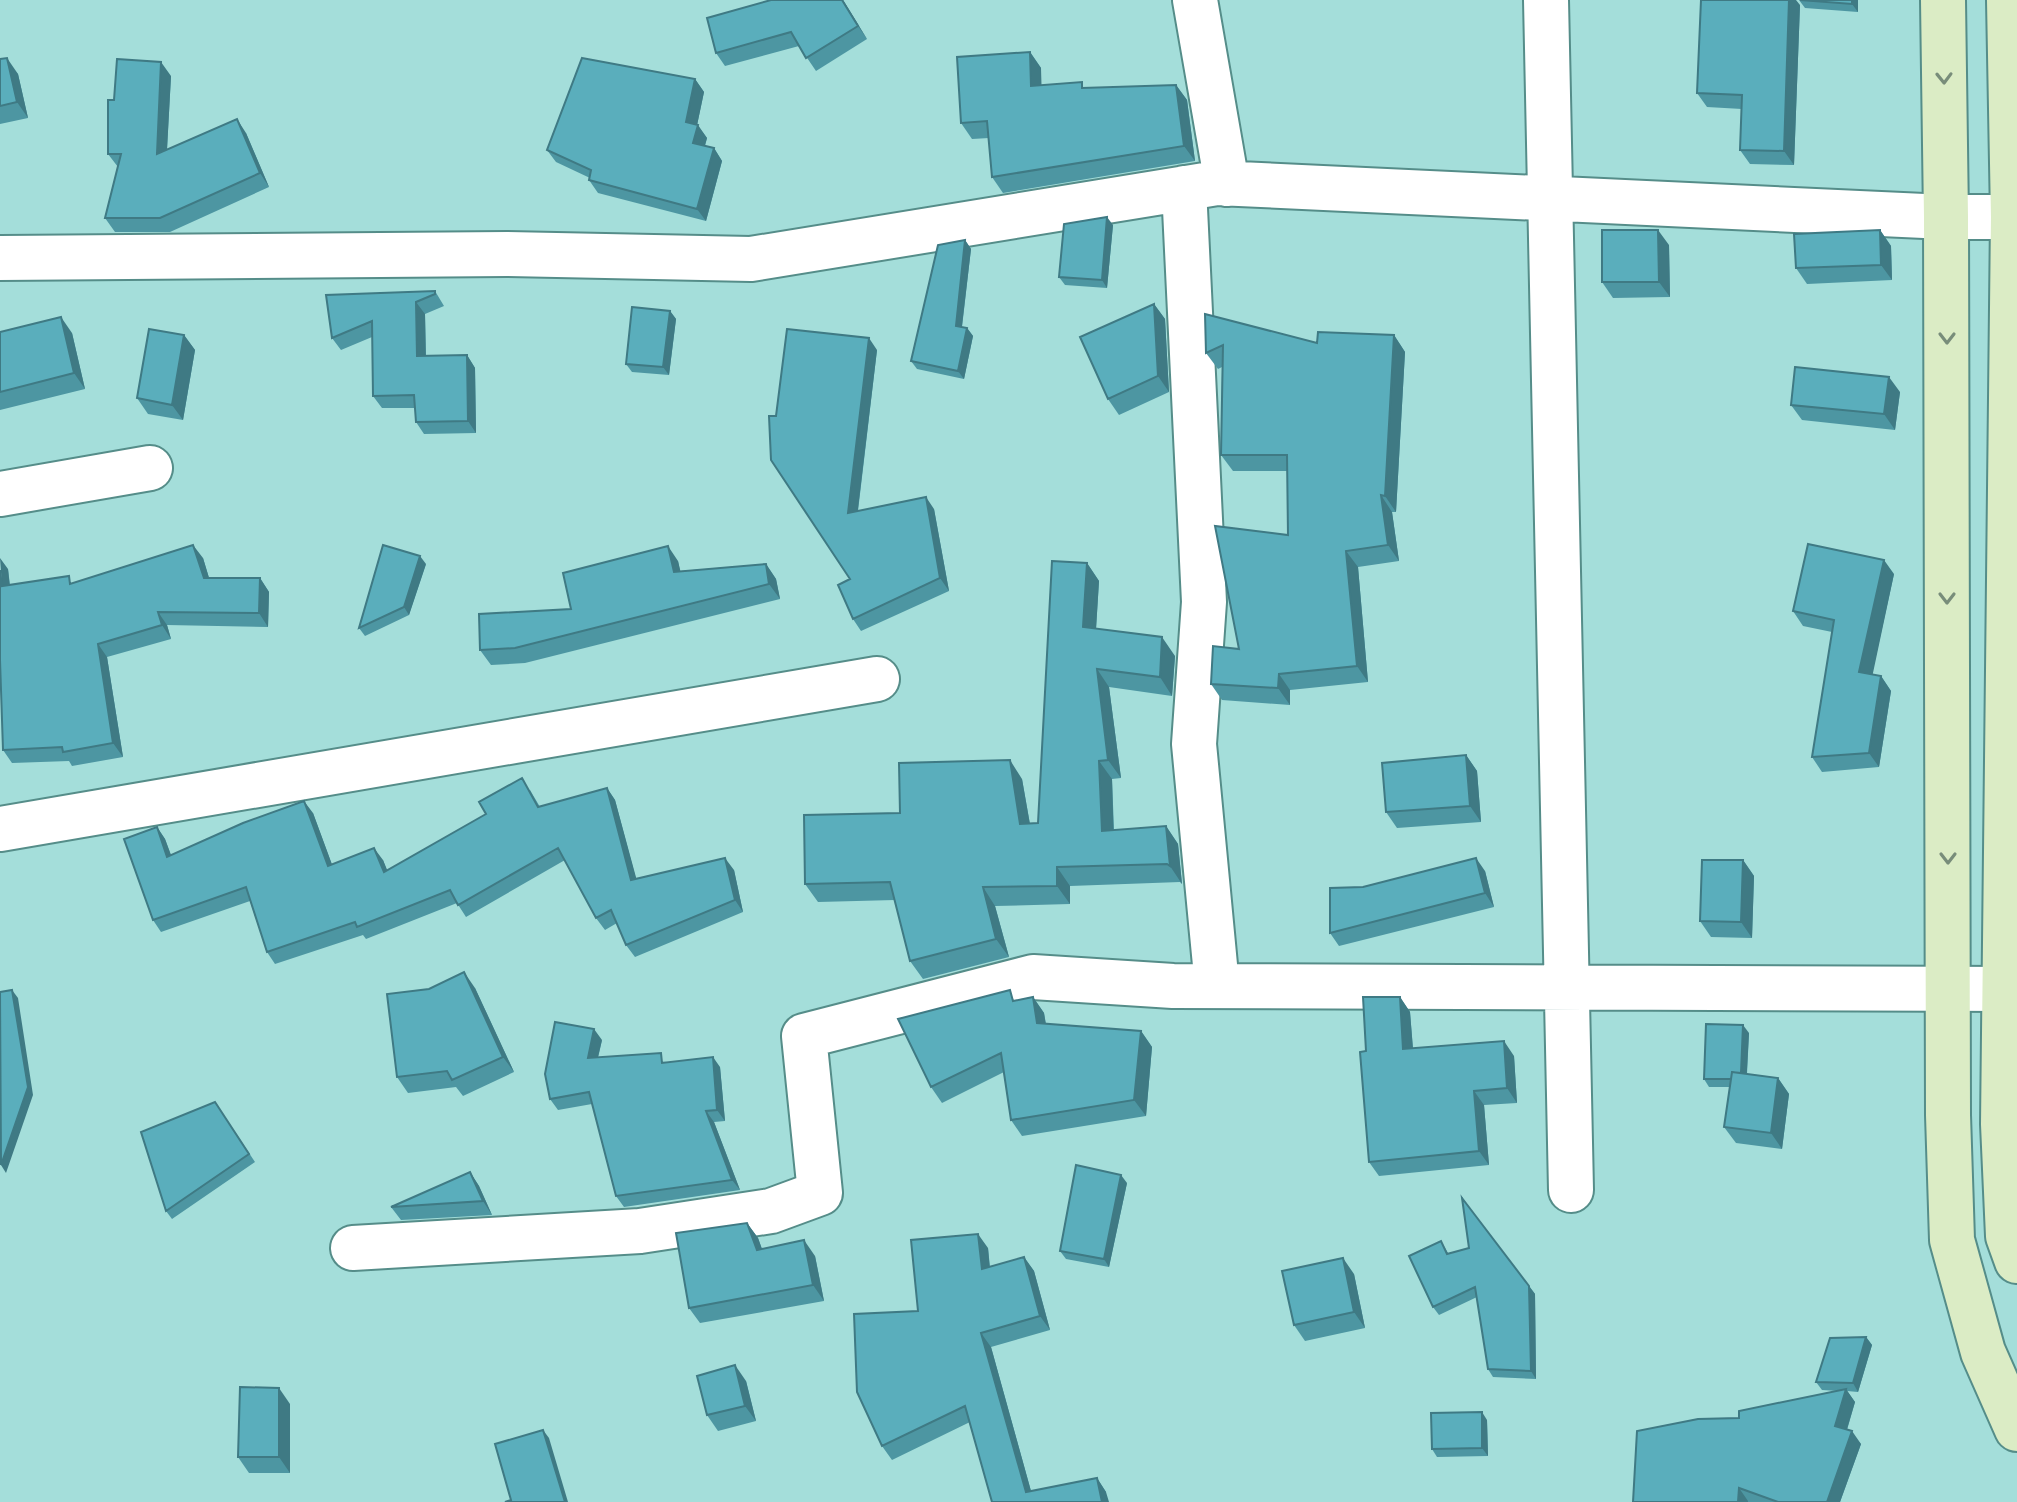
<svg xmlns="http://www.w3.org/2000/svg" width="2017" height="1502" viewBox="0 0 2017 1502" font-family="'Nunito Sans',sans-serif">
	<style>
		.lines { fill: none; stroke-linecap: round; stroke-linejoin: round }
		.street-casing { stroke: #558d89; stroke-width: 48 }
		.secondary-casing { stroke: #558d89; stroke-width: 48 }
		.street { stroke: #fff; stroke-width: 44 }
		.secondary { stroke: #dbecc5; stroke-width: 44 }
		.wall { fill: #4d96a2 }
		.shaded-wall { fill: #3f7a84 }
		.building { fill: #5aaebc; stroke: #3f7a84; stroke-width: 2 }
		.oneway { stroke: #788d7a }
	</style>
	<rect width="100%" height="100%" fill="#a4deda"/>
	<g class="lines">
		<g class="street-casing">
			<path id="street" d="M1195,0L1227,184
				M1546,0L1571,1190
				M1184,188L1204,602L1194,744L1217,986
				M0,258L507,254L751,259L1217,183L1946,217H2017
				M0,494L150,468
				M0,829L877,679
				M353,1248L640,1231L771,1211L820,1193L804,1036L1033,977L1173,986L2017,989"/>
		</g>
		<g class="secondary-casing">
			<path id="secondary" d="M1943,0L1946,217L1948,1115L1952,1240L1983,1352L2017,1429
				M2009,0L2013,217L2003,1124L2008,1236L2017,1261"/>
		</g>
		<use href="#street" class="street"/>
		<use href="#secondary" class="secondary"/>
	</g>
	<path class="wall" d="M771,0H843L867,39L816,71L799,46L725,66L716,53Z
		M1799,0H1858V12L1805,8Z
		M1800,5L1794,165L1750,164L1740,150L1742,109L1707,107L1697,93Z
		M1030,52L1041,68V85L1086,88L1176,85L1187,100L1195,161L1003,193L992,177L989,138L972,139L961,123Z
		M0,59L18,74L28,118L0,124Z
		M171,76L167,149L246,133L269,187L170,232H115L105,218L118,167L108,154L114,100Z
		M695,79L704,92L697,125L707,138L705,146L714,148L722,161L706,221L598,193L589,180L590,178L556,162L547,150Z
		M1113,225L1107,288L1065,285L1059,277Z
		M1880,230L1891,246L1892,280L1807,284L1796,268Z
		M965,240L971,249L962,327L967,328L973,336L964,379L917,369L911,361Z
		M1669,245L1670,297L1613,298L1602,282Z
		M435,291L444,306L425,314L426,356L467,355L475,368L476,433L424,434L416,422L415,408H382L373,396L372,337L341,350L332,338Z
		M1154,304L1165,319L1169,392L1119,415L1108,399Z
		M670,311L676,319L669,375L632,372L626,364Z
		M1205,314L1317,343L1394,335L1405,352L1396,512H1392L1399,561L1358,567L1368,682L1290,690V705L1222,700L1211,684L1239,649L1288,535L1287,471H1233L1221,455L1222,367L1218,369L1206,353Z
		M0,332L72,333L85,389L0,410Z
		M184,335L195,350L183,420L148,414L137,398Z
		M877,350L858,511L934,509L949,591L861,631L853,619L850,579L776,416Z
		M1900,392L1895,430L1802,420L1791,405Z
		M203,558L209,578H260L269,592L268,627L167,625L171,639L107,657L123,757L72,766L69,761L12,763L3,750L8,569L10,585L73,583Z
		M678,561L680,571L766,564L776,579L780,599L525,663L491,665L480,650Z
		M1087,563L1099,581L1096,629L1175,656L1172,696L1109,687L1121,778L1112,779L1114,830L1166,826L1178,844L1182,884L1180,882L1070,886V904L995,906L1009,957L923,979L910,961L895,900L818,902L805,884L900,813L1022,779L1030,824L1038,823Z
		M426,564L409,615L365,636L359,628Z
		M1894,574L1872,674L1881,676L1891,691L1879,767L1822,772L1812,757L1832,632L1803,626L1793,611Z
		M1466,755L1477,771L1481,822L1397,828L1386,812Z
		M607,788L615,800L636,879L734,870L743,912L635,957L626,945L617,923L605,930L596,918L565,860L466,917L457,903L366,939L363,935L275,964L267,952L250,901L161,932L153,920L157,827L165,839L171,855L313,813L332,865L383,860L387,871L530,790L540,807Z
		M1743,860L1754,876L1752,938L1711,937L1700,921Z
		M1485,871L1494,907L1339,946L1330,933L1363,887Z
		M475,988L514,1072L463,1096L456,1087L408,1093L397,1077Z
		M1033,997L1044,1013L1046,1024L1141,1031L1152,1047L1146,1116L1022,1136L1011,1120L1004,1072L942,1103L931,1087L1017,1000Z
		M1400,997L1410,1012L1413,1048L1514,1056L1517,1103L1484,1105L1489,1165L1379,1176L1369,1162L1366,1051Z
		M1749,1033L1747,1074L1778,1078L1789,1094L1782,1149L1736,1143L1724,1127L1730,1087H1709L1704,1079Z
		M602,1040L598,1058L667,1062L720,1067L725,1121L714,1122L740,1190L624,1207L616,1196L592,1104L558,1110L550,1099Z
		M215,1102L255,1162L172,1219L166,1211Z
		M470,1172L479,1186L492,1215L401,1220L391,1207Z
		M1127,1183L1109,1267L1066,1259L1060,1251Z
		M747,1223L758,1238L762,1249L815,1256L824,1301L700,1323L689,1308Z
		M1441,1241L1448,1253L1529,1286L1535,1294L1536,1379L1493,1377L1488,1369L1477,1297L1439,1315L1433,1307Z
		M988,1248L990,1267L1024,1257L1034,1271L1050,1330L991,1347L1031,1491L1097,1478L1106,1492L992,1502L970,1422L892,1460L882,1446L918,1311Z
		M1354,1274L1365,1328L1305,1341L1294,1325Z
		M1866,1337L1872,1345L1858,1392L1847,1391L1855,1402L1847,1430L1861,1444L1840,1502H1633L1739,1418L1838,1391L1822,1390L1816,1382Z
		M746,1381L756,1421L718,1431L707,1415Z
		M290,1404V1473H249L238,1457Z
		M1487,1420L1488,1456L1437,1457L1432,1449Z"/>
	<path class="shaded-wall" d="M842,0H843L867,39L858,26Z
		M1789,0H1796L1800,5L1794,165L1784,151Z
		M1852,0H1858V12L1852,4Z
		M1030,52L1041,68L1042,102L1031,86Z
		M7,58L18,74L28,118L17,102Z
		M161,62L171,76L166,168L157,154Z
		M695,79L704,92L695,135L686,122Z
		M1176,85L1187,100L1195,161L1184,146Z
		M237,119L246,133L269,187L260,173Z
		M698,125L707,138L702,155L693,143Z
		M714,148L722,161L706,221L697,209Z
		M1107,217L1113,225L1107,288L1102,280Z
		M1658,230L1669,245L1670,297L1659,282Z
		M1880,230L1891,246L1892,280L1881,265Z
		M965,240L971,249L961,334L956,326Z
		M416,302L425,314L426,369L417,356Z
		M1154,304L1165,319L1169,392L1158,376Z
		M670,311L676,319L669,375L663,367Z
		M61,317L72,333L85,389L74,373Z
		M967,328L973,336L964,379L958,371Z
		M184,335L195,350L183,420L172,405Z
		M1394,335L1405,352L1396,512L1385,496Z
		M869,338L877,350L856,525L848,513Z
		M467,355L475,368L476,433L468,421Z
		M1889,377L1900,392L1895,430L1884,414Z
		M1381,495L1392,512L1399,561L1388,545Z
		M926,497L934,509L949,591L940,578Z
		M193,545L203,558L213,591L204,578Z
		M668,546L678,561L684,586L674,572Z
		M1346,551L1358,567L1368,682L1357,666Z
		M420,556L426,564L409,615L404,607Z
		M0,558L8,569L11,599L2,586Z
		M1884,560L1894,574L1870,687L1859,672Z
		M1087,563L1099,581L1095,645L1083,627Z
		M766,564L776,579L780,599L769,584Z
		M260,578L269,592L268,627L259,613Z
		M158,612L167,625L171,639L162,625Z
		M1162,637L1175,656L1172,696L1160,677Z
		M98,644L107,657L123,757L113,743Z
		M1097,669L1109,687L1121,778L1108,760Z
		M1279,674L1290,690V705L1278,688Z
		M1881,676L1891,691L1879,767L1869,753Z
		M1466,755L1477,771L1481,822L1470,806Z
		M1010,760L1022,779L1033,842L1020,824Z
		M1099,761L1112,779L1114,849L1102,831Z
		M607,788L615,800L640,892L631,880Z
		M304,801L313,813L337,878L328,866Z
		M1166,826L1178,844L1182,884L1170,866Z
		M157,827L165,839L176,869L167,857Z
		M374,848L383,860L393,884L384,872Z
		M725,858L734,870L743,912L735,900Z
		M1476,858L1485,871L1494,907L1485,893Z
		M1743,860L1754,876L1752,938L1741,922Z
		M1057,867L1070,886V904L1057,886Z
		M983,887L995,906L1009,957L996,939Z
		M464,972L475,988L514,1072L503,1057Z
		M12,990L18,998L33,1095L6,1173L1,1165Z
		M1033,997L1044,1013L1048,1039L1037,1023Z
		M1400,997L1410,1012L1414,1063L1403,1049Z
		M1743,1025L1749,1033L1746,1087L1741,1079Z
		M594,1029L602,1040L595,1069L588,1058Z
		M1141,1031L1152,1047L1146,1116L1134,1100Z
		M1504,1041L1514,1056L1517,1103L1507,1088Z
		M713,1057L720,1067L725,1121L717,1110Z
		M1778,1078L1789,1094L1782,1149L1771,1133Z
		M1474,1091L1484,1105L1489,1165L1479,1151Z
		M706,1111L714,1122L740,1190L732,1180Z
		M470,1172L479,1186L492,1215L483,1201Z
		M1121,1175L1127,1183L1109,1267L1104,1259Z
		M747,1223L758,1238L768,1266L757,1250Z
		M978,1234L988,1248L991,1283L982,1269Z
		M804,1240L815,1256L824,1301L813,1285Z
		M1024,1257L1034,1271L1050,1330L1040,1316Z
		M1343,1258L1354,1274L1365,1328L1354,1312Z
		M1529,1286L1535,1294L1536,1379L1531,1371Z
		M981,1333L991,1347L1034,1502L1026,1492Z
		M1866,1337L1872,1345L1858,1392L1853,1383Z
		M735,1365L746,1381L756,1421L745,1406Z
		M279,1388L290,1404V1473L279,1457Z
		M1846,1389L1855,1402L1844,1439L1835,1426Z
		M1482,1412L1487,1420L1488,1456L1482,1448Z
		M543,1430L549,1438L568,1502H565Z
		M1852,1431L1861,1444L1840,1502H1827Z
		M1097,1478L1106,1492L1109,1502H1102Z
		M1739,1488L1748,1501V1502H1738Z"/>
	<path class="building" d="M771,0H842L858,26L806,58L791,32L716,53L707,18Z
		M1701,0H1789L1784,151L1740,150L1742,95L1697,93Z
		M1800,0H1852V4Z
		M1030,52L1031,86L1082,82V88L1176,85L1184,146L992,177L987,121L961,123L957,57Z
		M7,58L17,102L0,106V59Z
		M582,58L695,79L686,122L698,125L693,143L714,148L697,209L589,180L591,170L547,150Z
		M117,59L161,62L157,154L237,119L260,173L160,218H105L121,154H108V100H114Z
		M1107,217L1102,280L1059,277L1064,224Z
		M1602,230H1658L1659,282H1602Z
		M1880,230L1881,265L1796,268L1794,234Z
		M965,240L956,326L967,328L958,371L911,361L938,245Z
		M435,291V294L416,302L417,356L467,355L468,421L416,422L414,395L373,396L372,321L332,338L326,295Z
		M1154,304L1158,376L1108,399L1080,337Z
		M632,307L670,311L663,367L626,364Z
		M1205,314L1317,343L1318,332L1394,335L1385,496L1381,495L1388,545L1346,551L1357,666L1279,674L1278,688L1211,684L1213,646L1239,649L1215,526L1288,535L1287,455H1221L1223,345L1206,353Z
		M61,317L74,373L0,392V332Z
		M149,329L184,335L172,405L137,398Z
		M787,329L869,338L848,513L926,497L940,578L853,619L838,585L850,579L771,460L769,416H776Z
		M1795,367L1889,377L1884,414L1791,405Z
		M1808,544L1884,560L1859,672L1881,676L1869,753L1812,757L1834,620L1793,611Z
		M193,545L204,578H260L259,613L158,612L162,625L98,644L113,743L63,752L62,747L3,750L0,660V570L2,586L69,576L70,584Z
		M383,545L420,556L404,607L359,628Z
		M668,546L674,572L766,564L769,584L515,648L480,650L479,614L571,609L563,573Z
		M1052,561L1087,563L1083,627L1162,637L1160,677L1097,669L1108,760L1099,761L1102,831L1166,826L1170,866L1167,864L1057,867V886L983,887L996,939L910,961L890,882L805,884L804,815L900,813L899,763L1010,760L1020,824L1038,823Z
		M1466,755L1470,806L1386,812L1382,763Z
		M522,778L538,807L607,788L631,880L725,858L735,900L626,945L611,910L596,918L558,848L458,905L450,890L357,927L355,922L267,952L246,887L153,920L124,839L157,827L167,857L243,823L304,801L328,866L374,848L384,872L486,814L479,802Z
		M1476,858L1485,893L1330,933V888L1363,887Z
		M1702,860H1743L1741,922L1700,921Z
		M464,972L503,1057L452,1080L447,1071L397,1077L387,994L429,989Z
		M12,990L28,1087L1,1165L0,992Z
		M1010,990L1013,1001L1033,997L1037,1023L1141,1031L1134,1100L1011,1120L1001,1053L931,1087L898,1019Z
		M1363,997H1400L1403,1049L1504,1041L1507,1088L1474,1091L1479,1151L1369,1162L1360,1052L1366,1051Z
		M555,1022L594,1029L588,1058L661,1053L662,1063L713,1057L717,1110L706,1111L732,1180L616,1196L589,1092L550,1099L545,1074Z
		M1706,1024L1743,1025L1741,1073L1732,1072L1731,1079H1704Z
		M1732,1072L1778,1078L1771,1133L1724,1127Z
		M215,1102L249,1154L166,1211L141,1132Z
		M1076,1165L1121,1175L1104,1259L1060,1251Z
		M470,1172L483,1201L391,1207Z
		M1462,1198L1529,1286L1531,1371L1488,1369L1475,1287L1433,1307L1409,1256L1441,1241L1447,1254L1469,1248Z
		M747,1223L757,1250L804,1240L813,1285L689,1308L676,1233Z
		M978,1234L982,1269L1024,1257L1040,1316L981,1333L1026,1492L1097,1478L1102,1502H992L965,1406L882,1446L857,1392L854,1314L918,1311L911,1240Z
		M1343,1258L1354,1312L1294,1325L1282,1271Z
		M1866,1337L1853,1383L1816,1382L1830,1338Z
		M735,1365L745,1406L707,1415L697,1376Z
		M240,1387L279,1388V1457H238Z
		M1846,1389L1835,1426L1852,1431L1827,1502H1778L1739,1488L1738,1502H1633L1637,1431L1698,1419L1739,1418V1411Z
		M1482,1412V1448L1432,1449L1431,1413Z
		M543,1430L565,1502H505L511,1500L495,1444Z"/>
	<defs><path id="oneway-chevron" d="M-2-3.5L2.5 0L-2 3.5" fill="none" stroke-width="1.6" stroke-linecap="round" stroke-linejoin="round" transform="scale(2)"/></defs>
	<g class="oneway">
		<use href="#oneway-chevron" transform="translate(1944 78) rotate(89)"/>
		<use href="#oneway-chevron" transform="translate(1947 338) rotate(90)"/>
		<use href="#oneway-chevron" transform="translate(1947 598) rotate(90)"/>
		<use href="#oneway-chevron" transform="translate(1948 858) rotate(90)"/>
	</g>
</svg>
